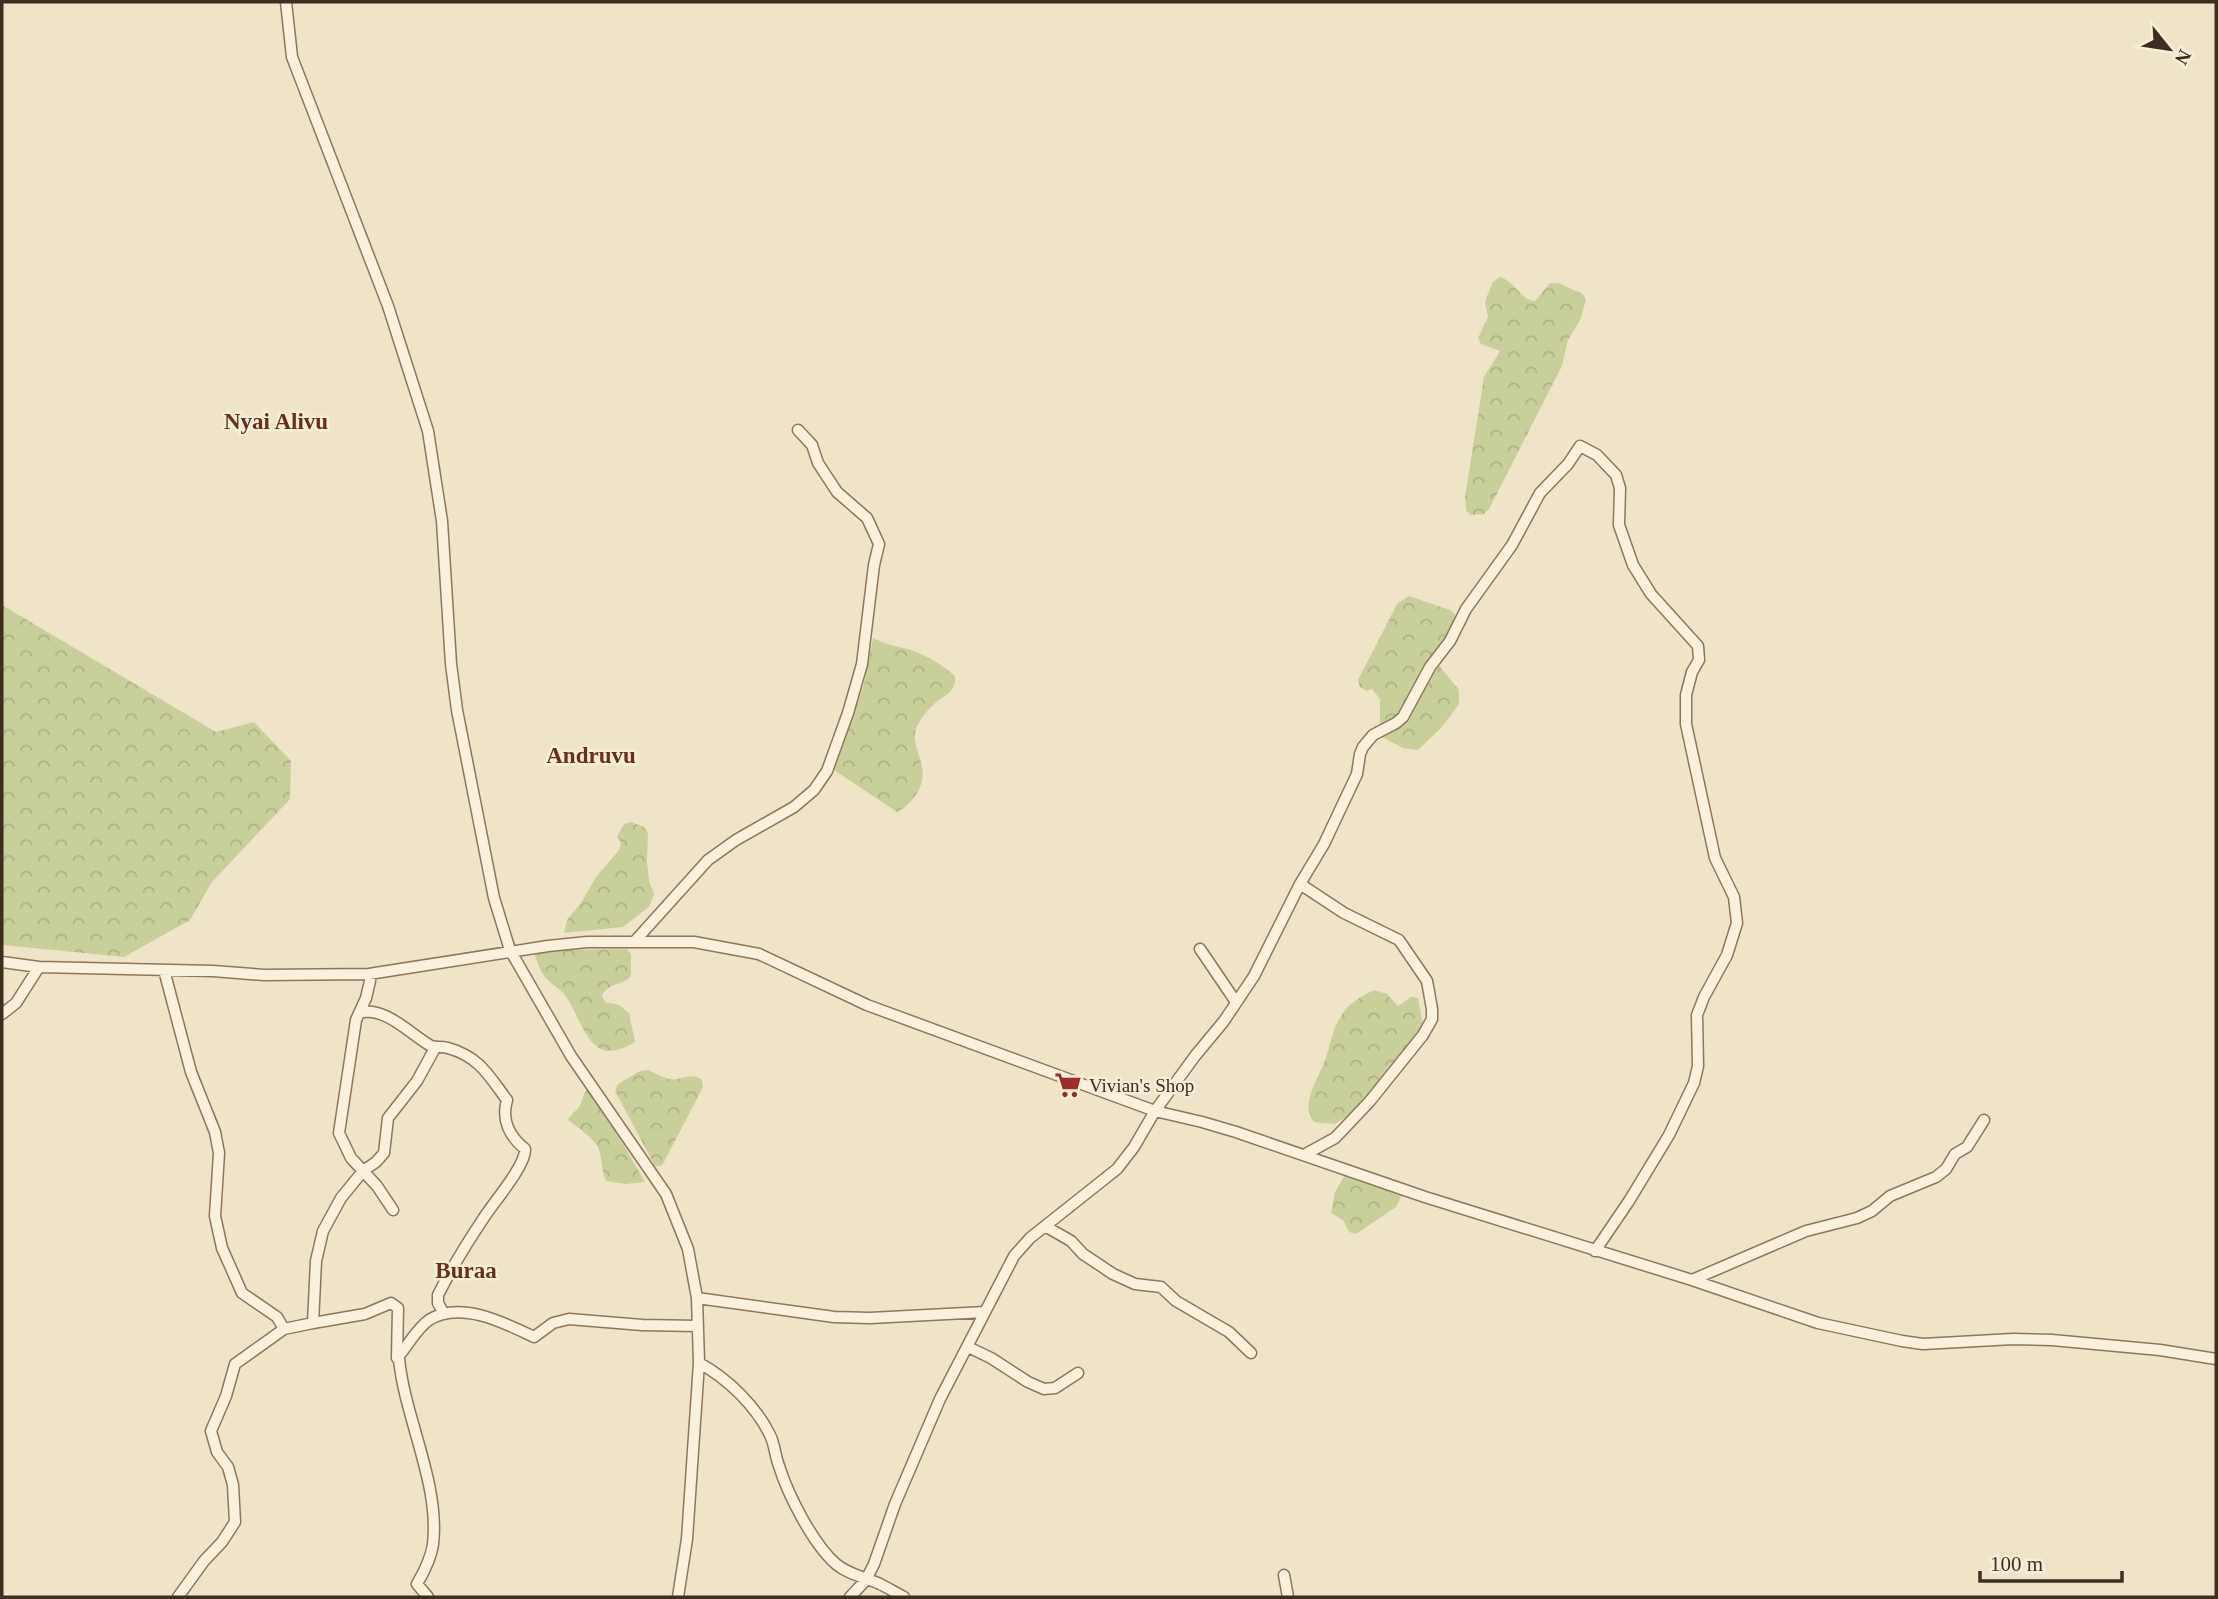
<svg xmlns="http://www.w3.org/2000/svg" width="2218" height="1599" viewBox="0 0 2218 1599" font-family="Georgia,serif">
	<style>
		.forest { fill: url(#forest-crowns) }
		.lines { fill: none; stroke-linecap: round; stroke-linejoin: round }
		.minor-casing { stroke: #8d765c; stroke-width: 13 }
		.minor { stroke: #faf1dc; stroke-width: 10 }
		.labels { text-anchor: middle; stroke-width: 5; stroke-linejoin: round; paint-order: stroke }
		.poi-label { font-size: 19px; fill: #3d2e20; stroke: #f7eed8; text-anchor: start }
		.quarter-label { font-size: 23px; font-weight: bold; fill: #6b2e1e; stroke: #f7eed8 }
	</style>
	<defs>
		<pattern id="forest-crowns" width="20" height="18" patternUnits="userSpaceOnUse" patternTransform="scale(1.75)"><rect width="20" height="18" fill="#c9cf9b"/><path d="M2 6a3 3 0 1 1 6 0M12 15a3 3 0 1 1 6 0" fill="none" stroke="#aeb285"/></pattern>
	</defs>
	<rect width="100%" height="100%" fill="#f0e4c8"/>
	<path class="forest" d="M1500,277C1515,281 1520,300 1535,301L1550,283H1558L1583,294L1586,300L1580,320L1568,340L1562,366L1489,509L1484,514L1471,515L1466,511L1465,497L1484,377L1500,351L1481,344L1478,338L1488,317L1485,303L1487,296L1493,282Z
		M1409,596L1450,610L1455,614L1457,621L1437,663L1459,690V704L1442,727L1418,750L1403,748L1380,736V699L1372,689L1366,691L1360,687L1358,680L1397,604Z
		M2,605L216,732L254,722L291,761L290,799L212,882L190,920L124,957L2,945Z
		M873,638C886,645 897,646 911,650C926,655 943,665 955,676C957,692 944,695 934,704C928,709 924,715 920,721C903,745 935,764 917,793C911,802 907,807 897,812L834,770L864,684Z
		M631,822L644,827L648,833L647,861L649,881L654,894L649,907L623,927L564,933L567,920L581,903L596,877L619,850L621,843L617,837L624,824Z
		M627,949L631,954V976C623,986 610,982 602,995L605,1002L619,1005L629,1013L635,1042C588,1071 585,1022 564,994C558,987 549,983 544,976C540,970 537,962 535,956L537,950Z
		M1374,990L1387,994L1398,1006L1411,997L1418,998L1423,1025L1418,1038L1357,1110L1335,1124L1314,1122C1299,1105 1319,1078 1325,1060C1331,1043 1332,1029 1343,1013C1349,1003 1362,996 1374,990Z
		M648,1070C655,1073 662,1077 669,1079C682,1081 691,1071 702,1080L703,1087L662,1166H655L615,1091L618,1084L640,1071Z
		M590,1086L645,1182L625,1184L606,1181C602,1171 602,1163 600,1153C598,1140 578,1128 568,1120C571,1114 575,1112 579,1107C584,1099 582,1093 590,1086Z
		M1346,1173L1402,1194L1396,1207L1356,1234L1349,1232L1343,1220L1331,1213L1335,1192Z"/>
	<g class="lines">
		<g class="minor-casing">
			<path id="minor" d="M286,2L292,57L388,306L428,431L442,521L451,664L457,710L494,898L510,950L571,1056L666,1194L688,1249L697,1298L699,1363L687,1539L678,1597
				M1300,884L1344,913L1399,940L1427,981L1432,1009V1019L1423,1035L1370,1101L1335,1138L1304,1155
				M635,941L708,860L736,840L794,807L814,790L827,771L848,713L862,664L874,565L879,544L867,518L837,492L818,463L812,445L798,430
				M1200,949L1236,1002
				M2,962L39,967L213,971L264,975L369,974L548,946L587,942H694L759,954L867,1005L1155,1111L1202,1122L1236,1132L1425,1197L1692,1280L1818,1323L1902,1341L1923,1344L2013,1339L2052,1340L2160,1350L2216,1359
				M164,970L191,1072L215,1132L219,1153L215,1216L222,1248L242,1293L277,1317L284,1329L235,1364L226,1396L211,1431L217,1452L228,1467L233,1485L235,1522L222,1542L204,1561L178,1597
				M369,974L370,981L366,998L356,1020L339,1133L351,1158L377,1186L393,1210
				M359,1013C384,1005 410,1034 431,1046C437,1048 441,1046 448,1048C480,1057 489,1076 507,1100C501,1120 510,1137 525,1149C526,1166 492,1204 483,1219C467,1243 451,1269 438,1295V1303L444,1314
				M2,1014L16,1003L39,967
				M1045,1226L1071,1241L1083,1254L1113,1274L1135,1284L1161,1287L1176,1301L1229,1332L1251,1353
				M1692,1280L1806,1231L1857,1218L1872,1211L1890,1196L1936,1177L1946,1169L1955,1154L1967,1147L1984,1120
				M697,1298L834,1317L870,1318L985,1312
				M313,1323L365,1314L391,1303L398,1308L397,1358
				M284,1329L313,1323L316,1261L323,1231L341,1198L363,1171L376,1162L384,1153L388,1118L417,1081L435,1048
				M968,1347L991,1358L1028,1382L1044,1389L1055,1388L1078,1373
				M699,1363C727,1378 756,1406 770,1435C775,1445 775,1456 779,1466C788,1495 813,1544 836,1564C849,1575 865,1577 880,1584C888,1588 896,1593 904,1597
				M1284,1575L1288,1597
				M428,1597L417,1584C424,1572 431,1559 433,1544C440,1484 405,1419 399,1359L397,1358C408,1346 416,1329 429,1320C460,1300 505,1323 534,1337L553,1323L569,1319L642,1325L698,1326
				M850,1597L866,1580L874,1564L895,1504L940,1399L1014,1256L1030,1238L1117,1169L1134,1147L1155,1111L1195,1056L1224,1021L1254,976L1300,884L1324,844L1357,774L1360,754L1363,747L1373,735L1396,723L1403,717L1430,667L1450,641L1466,609L1512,545L1540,493L1568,464L1580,446L1597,455L1616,475L1620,488L1619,525L1633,565L1651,594L1698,646L1699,660L1692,672L1686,695V724L1715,858L1734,897L1737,923L1727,955L1704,997L1697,1015L1698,1066L1694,1083L1669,1135L1629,1201L1595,1251"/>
		</g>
		<use href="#minor" class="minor"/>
	</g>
	<defs>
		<g id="supermarket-bare" transform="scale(2.1)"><path d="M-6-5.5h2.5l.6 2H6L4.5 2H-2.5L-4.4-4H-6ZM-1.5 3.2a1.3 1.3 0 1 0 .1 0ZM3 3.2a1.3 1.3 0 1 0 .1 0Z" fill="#9e2a2b" stroke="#f7eed8" stroke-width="2.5" paint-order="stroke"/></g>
	</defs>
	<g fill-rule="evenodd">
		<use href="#supermarket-bare" x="1068" y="1085"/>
	</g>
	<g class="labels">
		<g class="poi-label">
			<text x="1089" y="1092">Vivian's Shop</text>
		</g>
		<g class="quarter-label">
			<text x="276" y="429">Nyai Alivu</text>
			<text x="591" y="763">Andruvu</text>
			<text x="466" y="1278">Buraa</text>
		</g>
	</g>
	<rect width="2218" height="1599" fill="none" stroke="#3d2e20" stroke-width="7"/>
	<g transform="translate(2169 49) rotate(120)" stroke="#f7eed8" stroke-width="5" paint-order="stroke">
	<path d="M0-5L12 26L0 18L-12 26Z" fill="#3d2e20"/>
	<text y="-10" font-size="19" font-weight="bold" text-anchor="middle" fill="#3d2e20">N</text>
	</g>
	<path d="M1980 1571v10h142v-10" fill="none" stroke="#3d2e20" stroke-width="3.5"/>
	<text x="1990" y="1571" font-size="21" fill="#3d2e20" stroke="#f7eed8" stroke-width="5" paint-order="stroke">100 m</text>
</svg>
